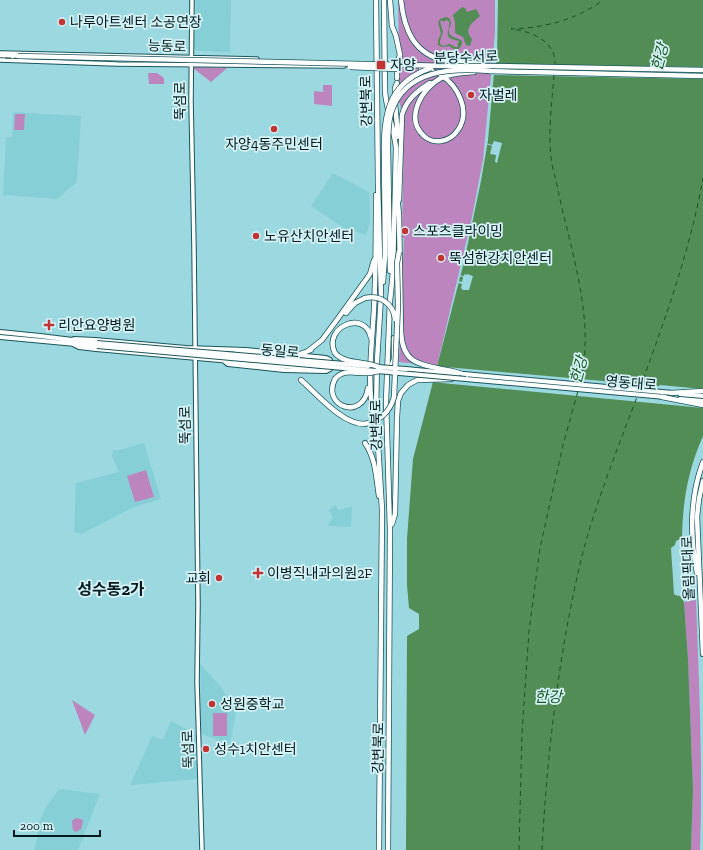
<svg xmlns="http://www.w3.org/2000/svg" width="703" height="850" viewBox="0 0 703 850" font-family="'Zilla Slab','Noto Sans KR',serif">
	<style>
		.built { fill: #87cfd7 }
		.green { fill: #bc85be }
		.water { fill: #528d56; fill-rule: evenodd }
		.pier { fill: #9cd8e0 }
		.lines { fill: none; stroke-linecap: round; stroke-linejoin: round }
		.ferry { stroke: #17561f; stroke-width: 1; stroke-dasharray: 5 4; stroke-linecap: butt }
		.secondary-casing { stroke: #17565d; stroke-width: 5.5 }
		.primary-casing { stroke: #17565d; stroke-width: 6 }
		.trunk-casing { stroke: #17565d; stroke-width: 6 }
		.secondary { stroke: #fff; stroke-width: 3.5 }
		.primary { stroke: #fff; stroke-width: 4 }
		.trunk { stroke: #fff; stroke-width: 4.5 }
		.rail { stroke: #294a4e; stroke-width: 1; stroke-dasharray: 6 3; stroke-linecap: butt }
		.primary-bridge-casing { stroke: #17565d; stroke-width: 6; stroke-linecap: butt }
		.trunk-bridge-casing { stroke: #17565d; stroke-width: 6; stroke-linecap: butt }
		.primary-bridge { stroke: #fff; stroke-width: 4 }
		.trunk-bridge { stroke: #fff; stroke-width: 4.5 }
		.poi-dot { fill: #c23334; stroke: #d6f3f7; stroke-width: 1.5 }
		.labels { text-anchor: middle; stroke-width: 3.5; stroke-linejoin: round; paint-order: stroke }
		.poi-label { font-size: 14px; fill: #021a1d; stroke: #d6f3f7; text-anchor: start }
		.street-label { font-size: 14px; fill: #021a1d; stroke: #d6f3f7 }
		.water-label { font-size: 15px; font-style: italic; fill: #17561f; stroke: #d6f3f7 }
		.quarter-label { font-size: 16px; font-weight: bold; fill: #021a1d; stroke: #d6f3f7 }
	</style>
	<rect width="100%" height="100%" fill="#9cd8e0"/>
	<path class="built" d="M196,0H231L230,52L197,51L194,48Z
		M13,112L81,116L77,182L57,199L3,195L6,137H12Z
		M333,173L369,192L370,223L366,235L344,228L311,206Z
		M144,443L161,499L134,507L81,534L74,532L76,483L119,472L112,456L113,450H119Z
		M335,505L339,510L352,506L351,527L329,526L328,524L333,518L329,510Z
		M200,664L221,687L236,712L230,744L204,735L201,732Z
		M171,721L196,734L197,779L131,785V783L152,736L163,740Z
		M59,789L100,794L78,850H34L38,836L36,829L45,809Z"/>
	<path class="green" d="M398,0H495V33L483,160L472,217L437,366L399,362L404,238L402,237L404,118L397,95L399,56Z
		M193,67L227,68L211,82L193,68Z
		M148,73H157L164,78V84H149Z
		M323,85H332V106L314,104V91L323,92Z
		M15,114H25L24,130H14Z
		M146,470L154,497L135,502L127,476Z
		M696,600C699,683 703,767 700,850H691L693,790L688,658L684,602Z
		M72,700L95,715L85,735Z
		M213,713H227V736H213Z
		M76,818L81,819L83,821L81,829L76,832L73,830L72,821Z"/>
	<path class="water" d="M498,0H703V436C688,470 683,499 682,537L680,539L676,541L675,545L671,548L674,594L675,595L680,596L684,602L688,658L693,790L691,850H406L407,640V636L419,629V614L409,608L407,585V539L413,459L464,262L481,181L488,140L494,73L497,57Z
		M462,7L465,8L467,12L476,9L480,16C472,23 463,29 472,39L470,46L466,45L463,37L455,33V23L453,15Z
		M447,17L450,19L451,23C451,25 450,27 449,29C447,38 458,37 462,41V44L459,49H454L449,46L442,47L438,45V40L441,33C439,25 434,19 447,17ZM442,20L444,22L446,20L449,21C451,32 440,37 459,41V42L457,44L458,45V47H455L450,44L443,46L440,44V41L443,32L440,22Z"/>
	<path class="pier" d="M494,64L703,67V79L492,75Z
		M494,141L502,143L497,163L495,162L496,155L490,154L492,146L486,144V143L492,145Z
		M464,274L466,275L467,274L473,276L469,290H463L461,288L462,284L458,283V281L462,282L463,277L459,276L460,275L464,276Z
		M435,366L659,386L660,385L703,389V408L431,382Z"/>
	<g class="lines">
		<path class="ferry" d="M555,66C557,41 531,31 511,29C543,28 577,20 603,0
			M554,75C552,102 548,130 551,157C552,168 556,179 558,190C571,252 596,321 580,384
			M640,388C665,319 690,251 703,178
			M519,850L522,733L529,631L540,548L563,445L578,391
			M542,850C547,755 559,652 581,560C595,504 617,450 637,397"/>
		<g class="secondary-casing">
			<path id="secondary" d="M192,0L191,101L194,247L198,604L197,682L202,850
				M1,53L257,59
				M0,60L117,64L344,66"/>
		</g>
		<g class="primary-casing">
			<path id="primary" d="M0,332L40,336L97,343
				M0,337L97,346
				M74,339L95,340L186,348L246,350L326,358L330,360V369L326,371L284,370L228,364L224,361
				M73,344L79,347L96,349L286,366L317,367
				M235,350L237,352L296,357
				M406,369L458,374
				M464,374L673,393
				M466,379L665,397
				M680,394L703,396
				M680,399L703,401"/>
		</g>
		<g class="trunk-casing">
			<path id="trunk" d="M376,0L378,184L381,296L377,361L376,412L382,510L379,850
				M384,0L385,92C387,111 394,129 396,148L393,272L390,301L386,401L390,529L388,850
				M390,0L392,26L396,36L400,55L397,64V78
				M401,0C404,30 414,55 447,61C461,63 474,62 487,65
				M0,55L18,56
				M421,69C428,70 435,71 441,75C458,86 471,111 458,130C454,136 448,140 441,141C435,142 428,140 424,136C404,118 422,88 441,78C451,73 463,73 474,72
				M487,71L703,76
				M395,97V88L397,83
				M395,104L397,125V137
				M388,147L390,271
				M397,195L399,215L401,333C403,362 417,364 441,369C449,370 458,372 466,375
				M399,200L402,115C406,100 417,91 430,83
				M383,282L385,256L384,147
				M346,313L355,303L365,298
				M308,351L322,340L339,317L370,274L374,260
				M335,353C322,328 365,308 371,338
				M292,354H300L311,350
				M390,370L394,359V338
				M335,379C321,406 363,422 368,388
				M301,380C317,394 342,424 364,424
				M671,393L703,391
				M662,397L703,405
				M375,425C366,386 372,347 374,309C376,271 376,233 376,195
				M365,443C376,459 376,477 379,496
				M703,481L699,499L697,517L703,654
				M392,524L395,514L397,417L398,401L401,393L408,385L417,380L451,379
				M697,573C690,537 690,497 703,462"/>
		</g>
		<use href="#secondary" class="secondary"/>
		<use href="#primary" class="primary"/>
		<use href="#trunk" class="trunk"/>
		<path class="rail" d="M5,58L703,72"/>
		<g class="primary-bridge-casing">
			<path id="primary-bridge" d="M97,343L368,366
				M97,346L466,379
				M377,367L406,369"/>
		</g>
		<g class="trunk-bridge-casing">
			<path id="trunk-bridge" d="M18,56L450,66
				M447,66H491L703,70
				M350,67L397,69
				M384,147C384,109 392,81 431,68
				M388,147C388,136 388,124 391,113C405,69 451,68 490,71
				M365,298C380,295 393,303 395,319
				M335,353C344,364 364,361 379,367
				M335,379C344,368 356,374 369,373C372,373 375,372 379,371
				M364,424C379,422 390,412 394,397L398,305L397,263L399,252"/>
		</g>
		<use href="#primary-bridge" class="primary-bridge"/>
		<use href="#trunk-bridge" class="trunk-bridge"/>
	</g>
	<g class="poi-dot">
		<circle cx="62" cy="22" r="4"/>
		<rect x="376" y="60" width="10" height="10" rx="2"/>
		<circle cx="471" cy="95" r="4"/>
		<circle cx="274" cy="129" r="4"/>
		<circle cx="405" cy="231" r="4"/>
		<circle cx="256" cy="236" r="4"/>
		<circle cx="441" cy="258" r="4"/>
		<path d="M47 319h4v4h4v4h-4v4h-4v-4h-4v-4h4z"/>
		<path d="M256 567h4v4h4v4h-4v4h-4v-4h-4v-4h4z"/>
		<circle cx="219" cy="578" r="4"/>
		<circle cx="212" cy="704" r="4"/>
		<circle cx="206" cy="749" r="4"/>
	</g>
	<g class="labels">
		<g class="poi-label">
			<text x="70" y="27">나루아트센터 소공연장</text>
			<text x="390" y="70">자양</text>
			<text x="479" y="100">자벌레</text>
			<text x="274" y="149" text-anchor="middle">자양4동주민센터</text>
			<text x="413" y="236">스포츠클라이밍</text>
			<text x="264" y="241">노유산치안센터</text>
			<text x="449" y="263">뚝섬한강치안센터</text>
			<text x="58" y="330">리안요양병원</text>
			<text x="267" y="578">이병직내과의원2F</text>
			<text x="211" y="583" text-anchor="end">교회</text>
			<text x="220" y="709">성원중학교</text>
			<text x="214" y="754">성수1치안센터</text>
		</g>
		<g class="street-label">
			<text transform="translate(167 46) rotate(2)" y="5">능동로</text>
			<text transform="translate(466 57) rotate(-2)" y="5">분당수서로</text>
			<text transform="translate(180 101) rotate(-90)" y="5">뚝섬로</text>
			<text transform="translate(366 101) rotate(-91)" y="5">강변북로</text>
			<text transform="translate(280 351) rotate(5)" y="5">동일로</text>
			<text transform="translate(631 383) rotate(5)" y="5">영동대로</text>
			<text transform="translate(185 425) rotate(-91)" y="5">뚝섬로</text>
			<text transform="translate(376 425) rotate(-91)" y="5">강변북로</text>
			<text transform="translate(688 568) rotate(-92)" y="5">올림픽대로</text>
			<text transform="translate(378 748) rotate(-89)" y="5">강변북로</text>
			<text transform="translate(188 749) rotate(-92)" y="5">뚝섬로</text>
		</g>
		<g class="water-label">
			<text transform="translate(660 57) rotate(-75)" y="5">한강</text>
			<text transform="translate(579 370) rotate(-75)" y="5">한강</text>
			<text x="548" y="702">한강</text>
		</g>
		<g class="quarter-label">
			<text x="111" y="595">성수동2가</text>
		</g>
	</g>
	<path d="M14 830v6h86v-6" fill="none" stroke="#021a1d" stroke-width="2"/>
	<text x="20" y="830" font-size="12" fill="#021a1d" stroke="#d6f3f7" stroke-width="3" paint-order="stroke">200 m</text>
</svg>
